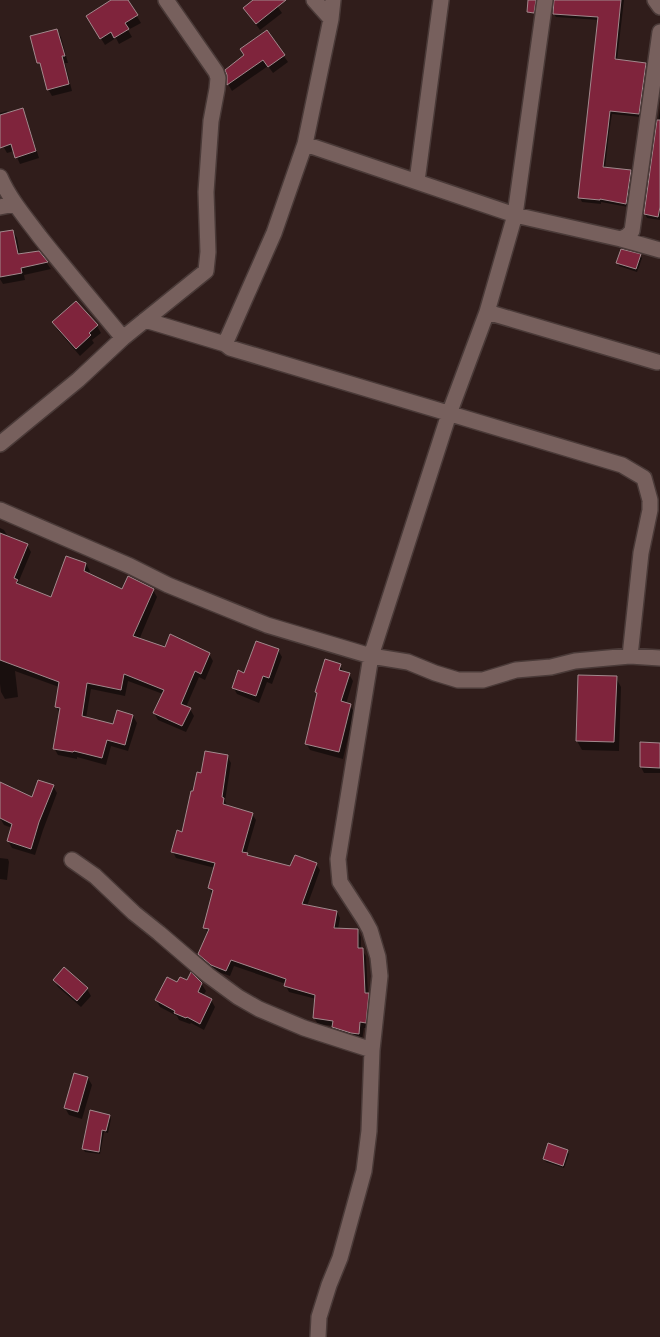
<svg xmlns="http://www.w3.org/2000/svg" width="660" height="1337" viewBox="0 0 660 1337" font-family="'Sofia Sans Condensed',sans-serif">
	<style>
		.shadow { fill: #0007 }
		.building { fill: #7f243c; stroke: #a2898d }
		.lines { fill: none; stroke-linecap: round; stroke-linejoin: round }
		.street-casing { stroke: #4a3a38; stroke-width: 18 }
		.street { stroke: #77605d; stroke-width: 15 }
	</style>
	<rect width="100%" height="100%" fill="#301d1b"/>
	<path class="shadow" d="M113,0H127L141,23L128,30L132,37L119,44L116,38L105,45L87,16Z
		M255,0H273L282,13L260,30L249,15Z
		M555,0H624L617,60L645,65L647,68L640,117L612,114L609,133L605,168L630,172L632,175L628,207L601,202V204L582,202L580,198L599,20L556,17L554,14Z
		M57,30L61,37L68,63H65L72,91L52,96L48,89L43,70L39,63Z
		M267,32L288,62L273,73L268,66L232,91L228,84L229,78L245,56Z
		M660,108V220L647,218L645,214Z
		M22,110L26,117L39,158L20,164L14,151L7,153L3,146L0,144V113L7,111L9,114Z
		M13,231L17,238L20,255L39,252L51,269L24,275L25,280L3,284L0,279V234Z
		M640,255L642,258L637,272L619,266L618,263Z
		M53,322L97,326L101,333L92,340L94,343L80,356L57,329Z
		M0,528L4,530L8,537L27,545L31,552L18,583L20,586L52,598L86,564L90,571L88,574L123,590H153L157,597L139,640L165,648L209,654L213,661L205,680L199,677L186,707L190,709L194,716L186,732L158,720L154,713L163,694L128,681L125,696L91,689L86,718L114,726L133,716L137,723L128,751L111,746L106,765L77,757V759L58,755L54,748L60,713L56,707L59,687L15,671L18,697L5,699L1,692L0,684Z
		M278,650L282,657L272,684L267,682L259,703L237,694L233,687L245,674Z
		M340,666L344,673L349,674L353,681L346,704L350,705L354,712L343,759L310,750L306,743Z
		M616,678L621,687L619,751L582,750L577,741Z
		M660,744V773H644L641,767Z
		M227,756L231,763L225,801L227,805L252,814L256,820L246,854L248,857L291,868L316,864L320,870L307,906L337,912L340,918L338,929L358,931L361,937V950H362L366,956L368,994L372,1000L369,1028H364L362,1040L337,1033L333,1026L318,1024L314,1018L316,999L289,992L286,986V984L234,966L230,976L216,971L203,961L200,954L208,934L205,927L213,895L209,888L215,868L176,858L173,852L183,833L194,792L202,775Z
		M53,786L57,793L43,830L35,855L12,848L8,841L12,828L4,825L0,818V815L33,799Z
		M0,858L8,859L9,862L7,880L0,879Z
		M54,980L87,989L91,996L81,1007L58,987Z
		M188,982L201,983L206,991L203,996L211,1000L215,1007L204,1030L191,1023L190,1024L179,1020L177,1016L160,1007L156,1000L178,984Z
		M88,1078L92,1085L82,1119L69,1115L65,1108Z
		M91,1111L110,1116L111,1119L108,1133L104,1132L100,1154L85,1152L83,1148Z
		M567,1151L569,1154L564,1168L546,1162L544,1159Z"/>
	<path class="building" d="M111,0H128L138,15L125,23L129,29L114,38L111,32L100,39L86,16Z
		M253,0H286L256,24L243,8Z
		M528,0H536L534,13L527,12Z
		M554,0H621L615,59L646,63L639,114L610,111L608,128L603,167L631,170L626,204L600,199V200L578,198L598,17L553,14Z
		M57,29L65,56H62L69,84L47,90L40,63H37L30,36Z
		M267,30L285,55L268,67L263,60L227,85V75L225,70L244,55L240,49Z
		M23,108L36,151L15,158L11,144L0,148V115Z
		M657,120H660V207L658,217L644,214Z
		M13,230L18,254L39,251L48,262L21,268L22,273L0,277V232Z
		M621,249L641,254L636,269L616,263Z
		M76,301L98,325L89,333L91,335L76,349L52,322Z
		M0,533L28,544L14,578L18,580L16,583L51,597L66,556L86,563L84,571L122,589L128,576L154,589L133,636L165,647L170,634L210,653L201,674L195,671L181,704L191,708L182,726L153,713L164,690L124,674L121,690L87,683L82,716L113,724L117,710L133,715L125,745L107,740L102,758L74,751L73,752L53,749L60,708L55,707L59,682L0,660Z
		M256,641L279,649L269,678L263,676L256,696L232,688L238,670L244,673Z
		M325,659L341,664L339,670L350,673L341,701L351,704L339,752L305,744L317,693L315,692Z
		M578,675L617,676L614,742L576,741Z
		M640,742L660,743V768L640,767Z
		M205,751L228,755L222,797L224,798L223,804L253,813L242,852L248,853L247,855L290,866L295,855L317,863L302,904L337,911L334,928L358,929V948H363L365,993H369L366,1023L360,1022L359,1034L351,1033L332,1027L333,1021L313,1018L315,995L284,986L286,979L231,960L226,971L211,965L198,954L209,929L203,928L213,890L208,888L215,863L171,852L177,830L182,832L191,791H193L197,772L201,773Z
		M38,780L54,785L39,822L31,849L7,841L12,824L0,818V782L32,797Z
		M64,967L88,988L77,1001L53,980Z
		M191,972L202,983L198,992L212,999L200,1024L187,1017L186,1018L174,1013L175,1011L155,1000L167,977L177,982L180,977L187,980Z
		M74,1073L88,1077L78,1112L64,1108Z
		M90,1110L110,1115L106,1131L102,1130L99,1152L82,1149Z
		M548,1143L568,1150L563,1166L543,1159Z"/>
	<g class="lines">
		<g class="street-casing">
			<path id="street" d="M314,0L331,19
				M545,0L515,215L487,312L449,414L371,656L408,662L435,673L458,680H483L516,670L551,667L575,661L630,656L660,658
				M655,0L660,7
				M305,144L331,19L333,0
				M0,177C10,200 26,218 40,237C67,271 95,304 123,338
				M417,181L441,0
				M0,207L15,204
				M621,239L660,250
				M487,312L657,362
				M145,320L225,344
				M0,444L78,380L123,338L206,271L208,252L206,192L211,121L217,89L218,78L216,72L166,0
				M0,510L130,566L168,585L267,625L371,656L338,859L340,882L364,919L370,930L378,957L380,976L372,1050L369,1131L364,1171L340,1258L329,1285L319,1317L318,1337
				M630,656L641,553L650,510V500L644,478L622,465L230,348L225,344L274,233L305,144L515,215L621,239L627,236L632,231L660,32
				M72,860L95,876L134,913L159,933L208,975L238,997L259,1009L304,1028L372,1050"/>
		</g>
		<use href="#street" class="street"/>
	</g>
</svg>
